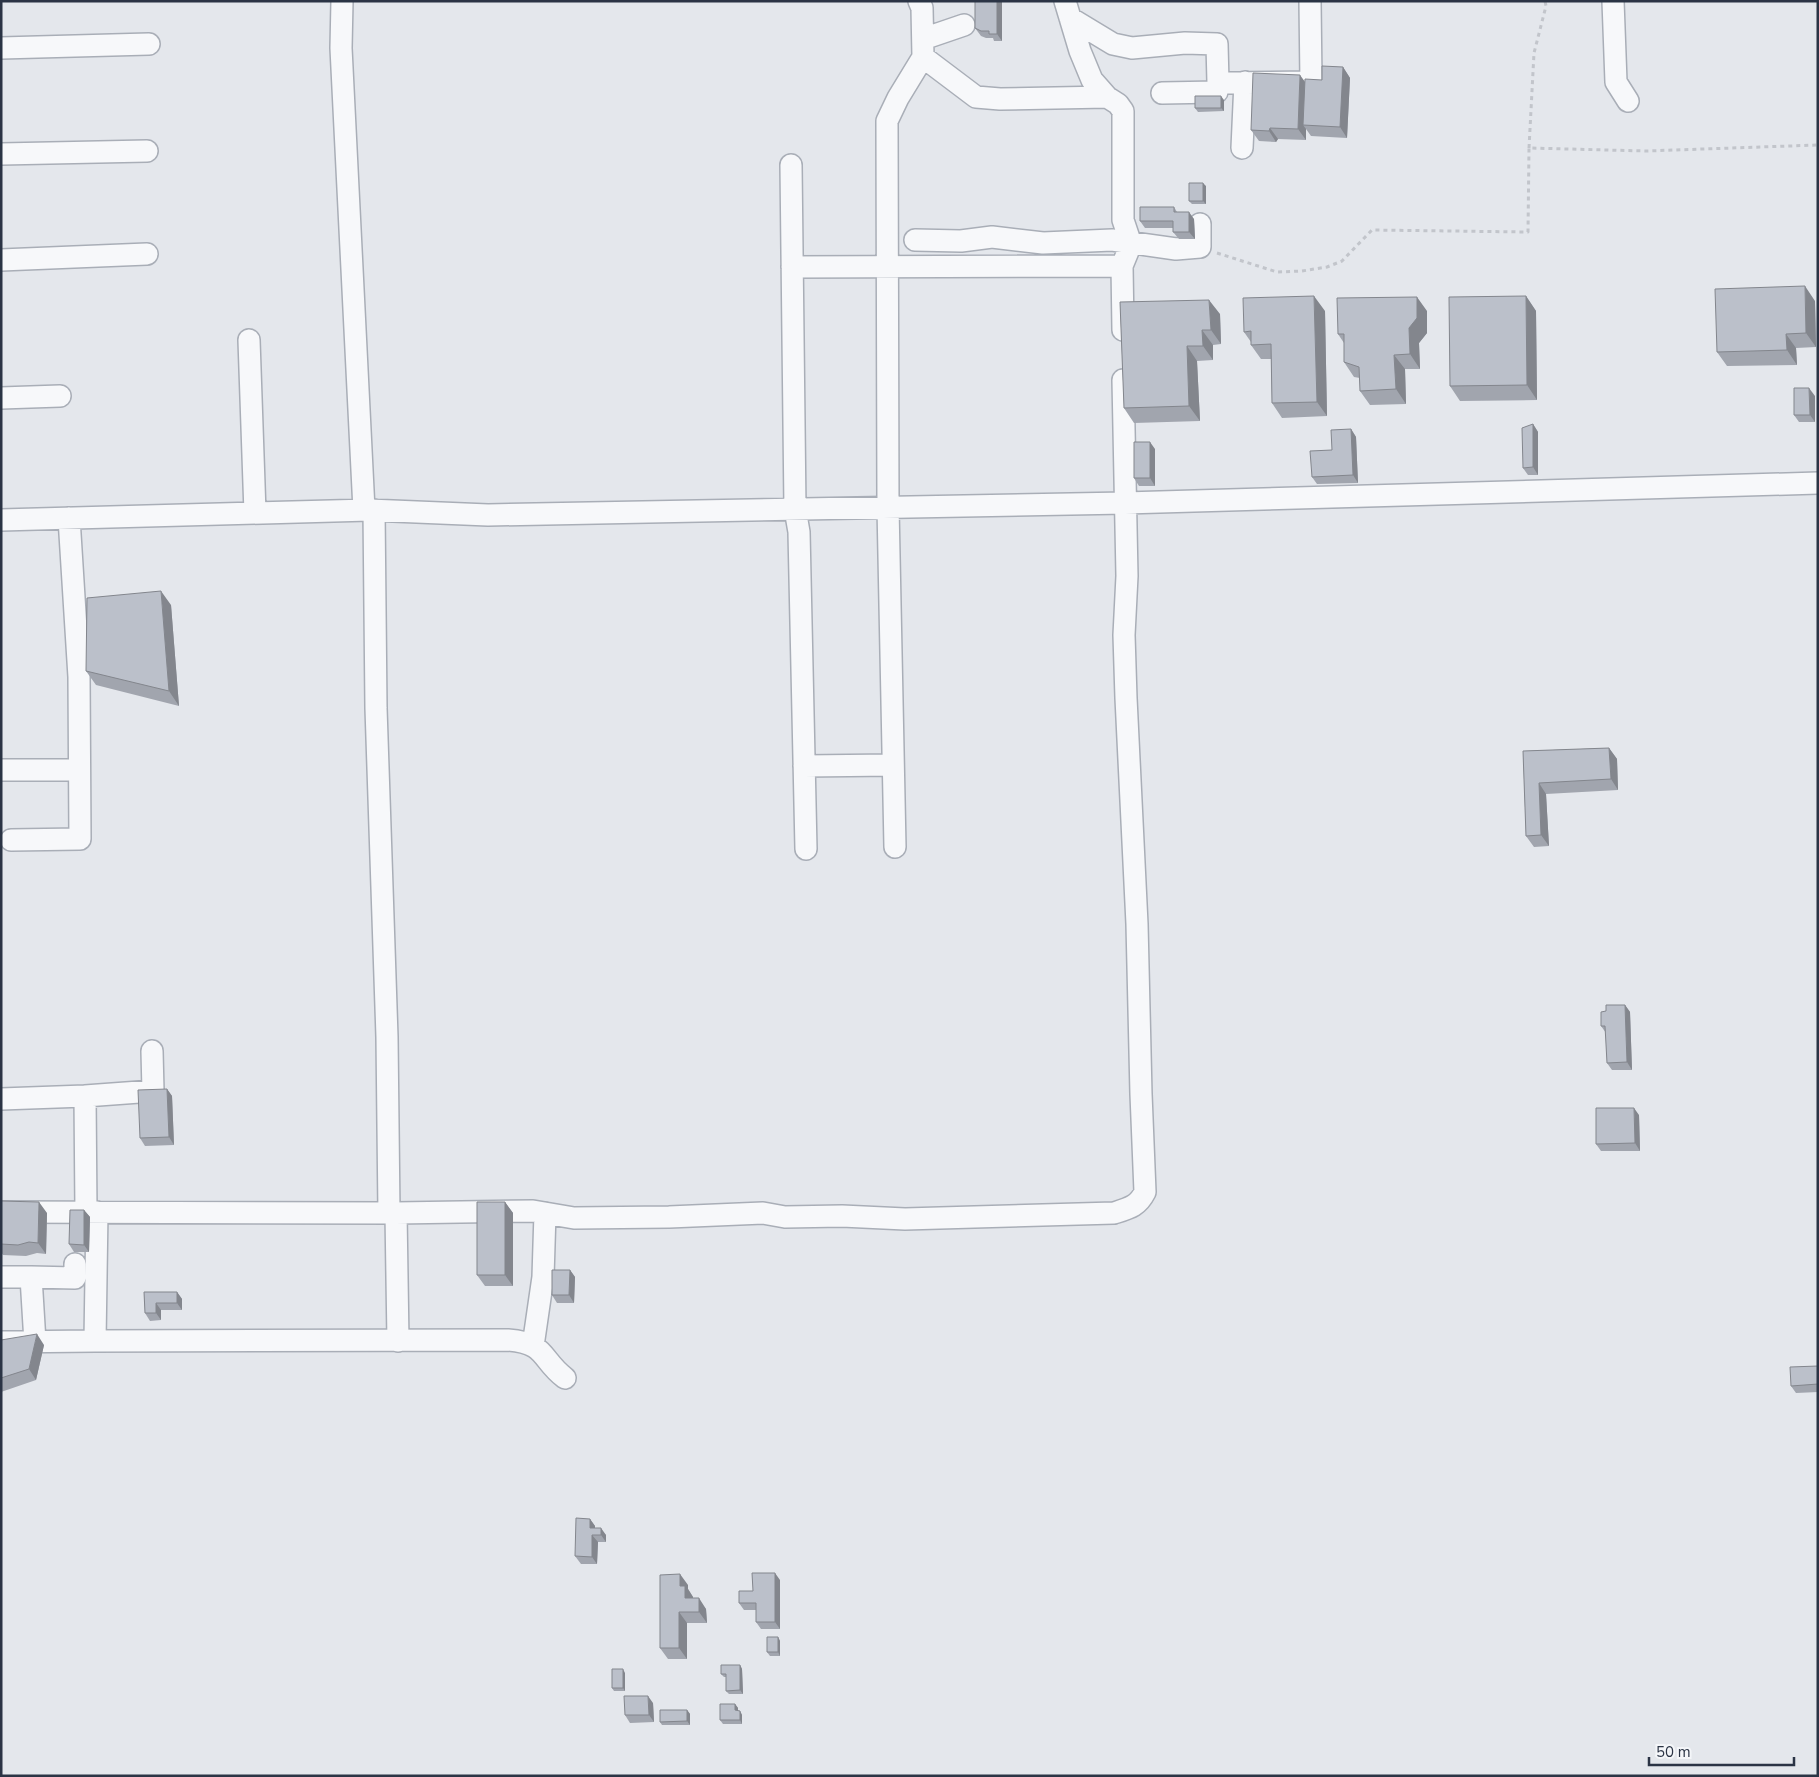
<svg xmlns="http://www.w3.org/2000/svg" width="1819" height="1777" viewBox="0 0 1819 1777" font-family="'Nunito Sans',sans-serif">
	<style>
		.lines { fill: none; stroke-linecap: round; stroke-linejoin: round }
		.street-casing { stroke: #a9aeb7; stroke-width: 24 }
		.path { stroke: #c2c5cb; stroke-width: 3; stroke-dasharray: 4 4; stroke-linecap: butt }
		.street { stroke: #f7f8fa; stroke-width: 21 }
		.wall { fill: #a1a5ae }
		.shaded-wall { fill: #83868d }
		.building { fill: #bbc0ca; stroke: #83868d }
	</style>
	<rect width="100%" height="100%" fill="#e4e7ec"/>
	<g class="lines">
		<g class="street-casing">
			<path id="street" d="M342,1L341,48L364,510
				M919,1L922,8L923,57L976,97L1000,99L1107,97L1118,104L1123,111V220L1131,244L1122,266L1123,330
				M1065,1L1080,51L1092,80L1107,97
				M1613,1L1616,82L1628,101
				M1070,18L1113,44L1132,48L1185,43L1217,44L1218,83L1311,82L1310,1
				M923,39L964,25
				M1,48L149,44
				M1162,93L1217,92L1218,83
				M1242,148L1245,82
				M1,154L147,151
				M791,165L795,509L799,532L806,849
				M915,240L961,241L992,237L1043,243L1112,240L1176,249L1200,247V224
				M1,260L147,254
				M792,267L1122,266
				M249,340L255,513
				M1,398L60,396
				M374,510L376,708L387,1037L389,1213
				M1,520L369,510L488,515L1125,503L1818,483
				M804,766L893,765
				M1,770H79
				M11,840L80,839L79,677L69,518
				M895,847L888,507L887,121L898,98L923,57
				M85,1096L153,1091L152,1051
				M1,1099L85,1096L86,1212
				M1,1212L396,1213L533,1211L574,1218L669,1217L763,1213L785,1217L842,1216L905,1219L1114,1213C1130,1208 1138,1206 1145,1192L1141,1094L1137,924L1126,698L1124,635L1127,576L1123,380
				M97,1212L95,1341L508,1340C547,1343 540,1359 565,1378
				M396,1213L398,1341
				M1,1277H31L35,1342
				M31,1277L75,1278V1264
				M1,1342L95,1341
				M533,1346L543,1277L545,1213"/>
		</g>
		<path class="path" d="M1529,148L1534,53L1546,6L1545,1
			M1217,253L1277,272L1302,271L1327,267L1342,261L1372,230L1528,232L1529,148L1646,151L1818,145"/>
		<use href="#street" class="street"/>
	</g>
	<path class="wall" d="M1002,1V41H994L993,38H986L981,36L975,28Z
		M1343,67L1350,78L1347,138L1311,136L1306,129V140L1278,139L1276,142L1259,141L1251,130L1305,82L1322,80Z
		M1224,100V111L1198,112L1195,108Z
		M1206,186V204H1192L1189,201Z
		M1174,207L1177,212L1194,219L1195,239H1179L1173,232V228H1145L1140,221Z
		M1526,296L1536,311L1537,400L1460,401L1450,386Z
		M1815,301L1816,347L1796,348L1797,365L1727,366L1717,352Z
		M1120,302L1220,314L1221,344L1213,345V360L1197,361L1200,421L1134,423L1124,408Z
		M1325,311L1327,416L1282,418L1272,403L1271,359H1261L1251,345V342L1244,332Z
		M1427,311V333L1419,343L1420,369H1405L1406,404L1370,405L1360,391V378L1354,377L1344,362V343L1338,334Z
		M1815,396V422H1799L1794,415Z
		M1533,424L1538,432V475H1528L1523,468Z
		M1351,429L1356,437L1358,483L1317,484L1312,477L1332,450Z
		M1155,449V486H1139L1134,478Z
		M171,605L179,706L96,685L86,671Z
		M1609,748L1617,759L1618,790L1546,794L1549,846L1534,847L1526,836L1523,751Z
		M1625,1005L1630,1012L1632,1070H1612L1607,1063L1606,1033L1601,1026Z
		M167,1089L172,1096L174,1145L145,1146L140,1138Z
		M1639,1115L1640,1151H1601L1596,1144Z
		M1,1201L47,1213L46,1254L37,1253L26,1256L3,1255L1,1252Z
		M505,1202L513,1213V1286H485L477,1275Z
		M84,1210L90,1217L89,1252H74L69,1244Z
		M570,1270L575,1277L574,1303H557L552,1295Z
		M144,1292H177L182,1299V1310H161V1320L150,1321L145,1313Z
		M1,1340L44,1345L36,1380L1,1392Z
		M1818,1366V1392L1796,1393L1791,1386Z
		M590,1519L595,1526V1528L606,1535V1542H598L597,1564H581L575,1556Z
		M780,1580V1629H761L756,1622V1610H744L739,1603L753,1591Z
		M688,1585V1589L693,1597V1598L706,1609L707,1623H687V1659H668L660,1648Z
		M778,1637L780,1641V1656H770L767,1652Z
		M740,1665L742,1669L743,1694H729L726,1691V1677H724L721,1674Z
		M625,1673V1691H614L612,1688Z
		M653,1703L654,1722L630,1723L625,1715Z
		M735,1704L738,1708V1711H740L742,1715V1724H723L720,1720Z
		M687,1710L690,1714V1725H662L660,1722Z"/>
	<path class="shaded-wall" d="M997,1H1002V41L997,34Z
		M1343,67L1350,78L1347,138L1340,127Z
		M1300,75L1308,86L1303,125L1306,129V140L1298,129Z
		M1221,96L1224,100V111L1221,108Z
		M1270,128L1278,139L1276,142L1269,131Z
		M1203,183L1206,186V204L1203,201Z
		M1189,212L1194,219L1195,239L1189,232Z
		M1805,286L1815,301L1816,347L1806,333Z
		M1314,296L1325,311L1327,416L1317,402Z
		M1526,296L1536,311L1537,400L1527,385Z
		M1417,297L1427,311V333L1419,343L1420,369L1410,354L1409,328Z
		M1209,300L1220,314L1221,344L1211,330Z
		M1202,330L1213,345V360L1203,346Z
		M1786,334L1796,348L1797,365L1787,350Z
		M1187,346L1197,361L1200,421L1189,406Z
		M1394,355L1405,369L1406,404L1396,389Z
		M1809,388L1815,396V422L1810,415Z
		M1533,424L1538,432V475L1533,467Z
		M1351,429L1356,437L1358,483L1353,475Z
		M1150,442L1155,449V486L1150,478Z
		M161,591L171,605L179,706L169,691Z
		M1609,748L1617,759L1618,790L1611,779Z
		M1539,783L1546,794L1549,846L1541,835Z
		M1625,1005L1630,1012L1632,1070L1627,1062Z
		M167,1089L172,1096L174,1145L169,1137Z
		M1634,1108L1639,1115L1640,1151L1635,1143Z
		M39,1202L47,1213L46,1254L38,1243Z
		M505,1202L513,1213V1286L505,1275Z
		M84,1210L90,1217L89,1252L84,1245Z
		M570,1270L575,1277L574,1303L569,1295Z
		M177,1292L182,1299V1310L177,1303Z
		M156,1303L161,1310V1320L156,1313Z
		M37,1334L44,1345L36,1380L29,1369Z
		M590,1519L595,1526V1535L590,1528Z
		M601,1528L606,1535V1542L601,1535Z
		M592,1535L598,1542L597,1564L592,1557Z
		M775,1573L780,1580V1629L775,1622Z
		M680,1574L688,1585V1589L693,1597V1609L685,1598L680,1586Z
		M699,1598L706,1609L707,1623L699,1612Z
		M679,1612L687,1623V1659L679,1648Z
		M778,1637L780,1641V1656L778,1652Z
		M740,1665L742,1669L743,1694L740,1690Z
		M623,1669L625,1673V1691L623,1688Z
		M648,1696L653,1703L654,1722L649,1715Z
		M735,1704L738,1708V1714L735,1710Z
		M687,1710L690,1714V1725L687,1721Z
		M740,1711L742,1715V1724L740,1720Z"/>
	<path class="building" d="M975,1H997V34H989V31H981L975,28Z
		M1322,66L1343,67L1340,127L1303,125L1305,79L1322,80Z
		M1253,73L1300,75L1298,129L1270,128L1269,131L1251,130Z
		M1195,96H1221V108H1195Z
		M1189,183H1203V201H1189Z
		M1140,207H1174V212H1189V232H1173V221H1140Z
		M1805,286L1806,333L1786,334L1787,350L1717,352L1715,289Z
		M1314,296L1317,402L1272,403L1271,344L1251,345V331L1244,332L1243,298Z
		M1526,296L1527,385L1450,386L1449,297Z
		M1417,297V318L1409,328L1410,354L1394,355L1396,389L1360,391L1359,367L1344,362V334H1338L1337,298Z
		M1209,300L1211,330H1202L1203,346H1187L1189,406L1124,408L1120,302Z
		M1794,388H1809L1810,415H1794Z
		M1533,424V467L1523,468L1522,428Z
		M1351,429L1353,475L1312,477L1310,451L1332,450L1331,430Z
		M1134,442H1150V478H1134Z
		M161,591L169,691L86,671L87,598Z
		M1609,748L1611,779L1539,783L1541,835L1526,836L1523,751Z
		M1606,1005H1625L1627,1062L1607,1063L1605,1026H1601V1012L1606,1011Z
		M167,1089L169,1137L140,1138L138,1090Z
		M1596,1108H1634L1635,1143L1596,1144Z
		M1,1201L39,1202L38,1243L29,1242L18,1245L1,1244Z
		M477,1202H505V1275H477Z
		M70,1210H84V1245L69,1244Z
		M552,1270H570L569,1295H552Z
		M144,1292H177V1303H156V1313H145Z
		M37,1334L29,1369L1,1378V1340Z
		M1818,1366V1384L1791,1386L1790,1367Z
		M576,1518L590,1519V1528H601V1535H592V1557L575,1556Z
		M752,1573H775V1622H756V1603H739V1591H753Z
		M680,1574V1586H685V1598H699V1612H679V1648H660V1575Z
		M767,1637H778V1652H767Z
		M721,1665H740V1690L726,1691V1674H721Z
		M612,1669H623V1688H612Z
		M624,1696H648L649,1715H625Z
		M720,1704H735V1710L740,1711V1720H720Z
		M660,1710H687V1721L660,1722Z"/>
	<rect width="1819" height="1777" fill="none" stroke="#2b3445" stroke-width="5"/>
	<path d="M1649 1757v8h145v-8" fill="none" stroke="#2b3445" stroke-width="2.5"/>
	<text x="1656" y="1757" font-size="15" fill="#2b3445" stroke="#f4f6f9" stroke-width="4" paint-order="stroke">50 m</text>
</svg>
